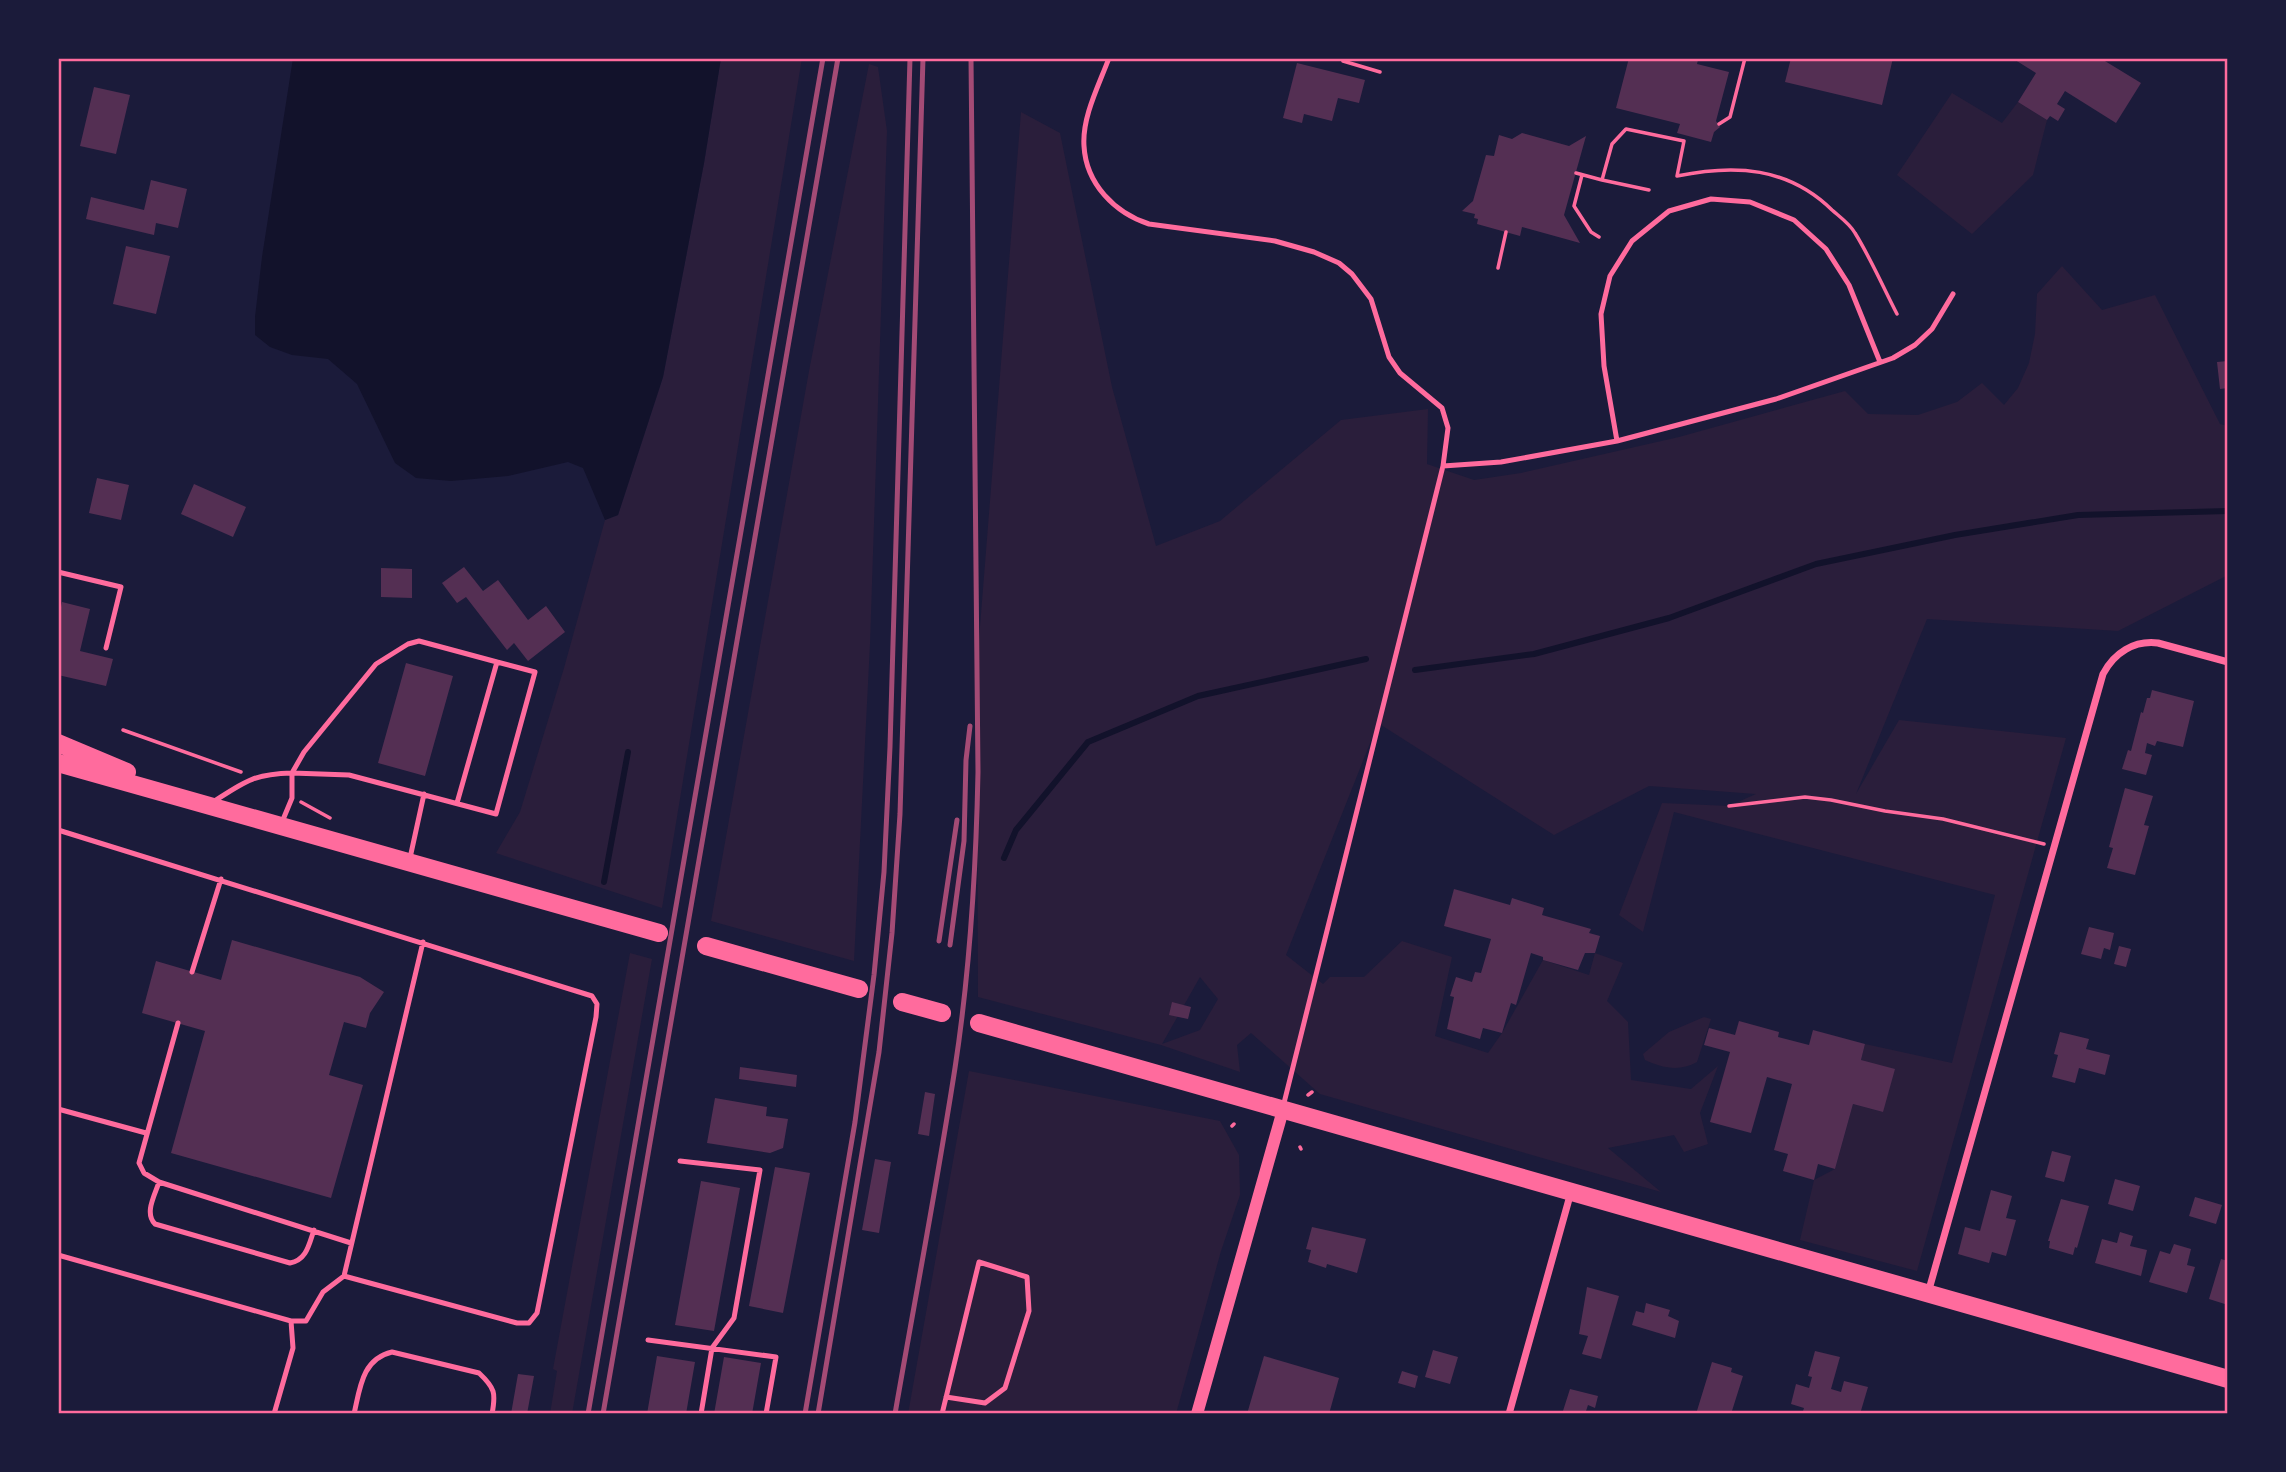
<svg xmlns="http://www.w3.org/2000/svg" width="2286" height="1472" viewBox="0 0 2286 1472" font-family="'Source Serif 4',serif">
	<style>
		.green { fill: #2a1e3b; fill-rule: evenodd }
		.water { fill: #12122b }
		.lines { fill: none; stroke-linecap: round; stroke-linejoin: round }
		.stream { stroke: #12122b; stroke-width: 6 }
		.building { fill: #542f53 }
		.path { stroke: #ff6b9d; stroke-width: 3.5 }
		.service { stroke: #ff6b9d; stroke-width: 5 }
		.minor { stroke: #ff6b9d; stroke-width: 7 }
		.tertiary { stroke: #ff6b9d; stroke-width: 12 }
		.primary { stroke: #ff6b9d; stroke-width: 18 }
		.rail { stroke: #a44b75; stroke-width: 5 }
		.neatline { fill: none; stroke: #ff6b9d; stroke-width: 2.5 }
	</style>
	<rect width="100%" height="100%" fill="#1b1b3a"/>
	<path class="green" d="M721,58H802L662,908L496,853L520,812L564,668L605,520L618,515L663,377L704,163Z
		M869,64L878,67L887,131L870,644L854,961L711,921L809,371Z
		M1952,93L2002,123L2018,102L2047,120L2033,175L1972,234L1897,175Z
		M1021,112L1060,133L1112,387L1156,546L1220,521L1341,420L1428,409L1427,464L1474,480L1521,473L1679,437L1845,391L1868,414L1918,415L1957,402L1982,383L2004,405L2018,388L2029,363L2035,334L2037,294L2062,266L2102,310L2155,295L2220,424L2228,426V575L2118,631L1927,619L1856,794L1899,720L2066,738L1917,1271L1800,1240L1814,1180L1835,1169L1853,1104L1883,1112L1861,1060L1865,1044L1952,1063L1995,895L1674,812L1643,932L1619,915L1662,803L1729,806L1756,794L1649,786L1554,835L1378,723L1286,955L1323,984L1330,977H1364L1402,941L1452,957L1435,1036L1488,1053L1502,1033L1543,960L1589,975L1595,953L1623,963L1607,1001L1628,1022L1631,1080L1691,1089L1718,1066L1700,1113L1708,1144L1684,1152L1674,1135L1608,1148L1661,1192L1320,1094L1251,1033L1237,1045L1240,1072L1161,1045L978,997L977,664ZM1200,977L1218,999L1200,1030L1162,1044Z
		M630,953L652,959L572,1414H550L557,1371L553,1369Z
		M1704,1017L1711,1019L1697,1062C1679,1072 1663,1068 1645,1060L1643,1054L1669,1032Z
		M969,1071L1220,1121L1239,1155L1240,1195L1221,1251L1176,1414H908Z"/>
	<path class="water" d="M293,58H721L704,163L663,377L618,515L605,520L583,468L568,462L508,476L451,481L416,478L395,463L357,384L328,359L292,355L270,347L255,335V317L262,257Z"/>
	<g class="lines">
		<path class="stream" d="M1415,670L1534,654L1669,618L1816,564L1955,535L2078,515L2228,511
			M1004,858L1016,830L1088,742L1198,696L1366,659
			M604,882L628,752"/>
	</g>
	<path class="building" d="M1629,58H1690L1698,60L1697,64L1729,72L1716,121L1720,127L1714,132L1711,142L1677,133L1680,124L1616,108Z
		M1791,58H1893L1882,105L1785,82Z
		M2012,58H2100L2141,83L2116,123L2065,91L2057,104L2065,109L2058,121L2050,116L2047,120L2018,102L2036,73Z
		M1297,63L1365,80L1359,103L1338,98L1332,121L1304,114L1302,123L1283,118Z
		M94,87L130,95L116,154L80,146Z
		M1522,133L1569,146L1586,136L1564,215L1580,243L1522,227L1520,236L1477,224L1478,219L1474,218L1475,214L1462,211L1473,201L1486,155L1494,156L1499,135L1512,139Z
		M151,180L187,189L178,228L156,223L154,235L86,219L91,197L144,210Z
		M126,246L170,256L156,314L113,304Z
		M2228,361V388L2220,389L2217,362Z
		M97,478L129,485L121,520L89,513Z
		M194,484L246,507L233,537L181,514Z
		M464,567L483,591L498,580L528,620L546,606L565,632L528,661L514,643L507,650L466,597L457,603L442,583Z
		M381,568L412,569V598L381,597Z
		M62,602L90,609L80,651L113,659L106,686L58,675V622Z
		M406,663L453,676L425,776L378,763Z
		M2152,690L2194,701L2183,747L2157,741L2155,746L2147,743L2145,753L2152,755L2146,775L2122,769L2128,750L2131,751L2141,712L2143,713L2147,698H2150Z
		M2125,788L2153,796L2144,825L2149,826L2135,875L2107,868L2113,848L2109,847Z
		M1454,889L1510,905L1512,898L1544,908L1542,915L1591,929L1589,933L1600,936L1595,953H1585L1578,970L1543,960V957L1531,953L1516,1005L1511,1003L1502,1033L1483,1028L1480,1039L1447,1029L1454,997L1450,996L1456,977L1472,982L1475,972L1481,973L1491,939L1444,926Z
		M2089,927L2114,933L2110,950L2104,948L2101,959L2081,954Z
		M232,940L360,977L384,992L370,1013L366,1028L344,1022L329,1075L363,1085L331,1198L171,1153L205,1031L142,1013L156,961L221,980Z
		M2119,946L2131,949L2126,967L2114,964Z
		M1172,1002L1191,1007L1188,1019L1169,1015Z
		M1739,1021L1779,1032L1778,1037L1809,1045L1813,1030L1865,1044L1861,1060L1895,1069L1883,1112L1853,1104L1835,1169L1818,1164L1814,1180L1783,1171L1788,1154L1774,1150L1792,1084L1767,1077L1751,1133L1710,1122L1730,1052L1704,1045L1709,1028L1735,1035Z
		M2060,1032L2089,1039L2086,1049L2110,1055L2105,1075L2079,1068L2075,1083L2052,1077L2058,1055L2054,1054Z
		M740,1067L797,1075L796,1087L739,1079Z
		M925,1092L935,1094L929,1136L918,1134Z
		M715,1098L767,1107L766,1116L788,1119L783,1148L770,1153L707,1143Z
		M2052,1151L2071,1156L2064,1182L2045,1177Z
		M875,1159L891,1162L879,1233L862,1230Z
		M775,1167L810,1173L783,1313L749,1306Z
		M2115,1179L2140,1186L2133,1211L2108,1204Z
		M701,1181L740,1188L714,1331L675,1325Z
		M1991,1190L2012,1196L2006,1218L2016,1220L2006,1256L1992,1252L1989,1263L1958,1254L1965,1227L1980,1231Z
		M2195,1197L2222,1205L2216,1224L2189,1216Z
		M2061,1199L2089,1206L2077,1248L2075,1247L2073,1255L2049,1248L2050,1241H2048Z
		M1312,1227L1366,1239L1357,1273L1327,1264L1326,1268L1308,1262L1311,1250L1306,1249Z
		M2120,1232L2133,1236L2130,1246L2147,1250L2141,1276L2095,1263L2102,1239L2117,1243Z
		M2174,1244L2191,1249L2187,1265L2195,1267L2187,1293L2149,1282L2160,1251L2170,1254Z
		M2221,1259L2228,1261V1305L2209,1299Z
		M1587,1287L1619,1296L1601,1359L1582,1354L1588,1336L1579,1334Z
		M1646,1303L1670,1310L1668,1316L1679,1321L1675,1338L1632,1325L1636,1311L1644,1313Z
		M1433,1350L1458,1357L1450,1384L1425,1377Z
		M1815,1351L1840,1357L1831,1389L1841,1392L1844,1381L1868,1387L1860,1414H1802L1804,1408L1791,1404L1796,1384L1809,1388L1812,1377L1808,1376Z
		M657,1356L695,1362L686,1414H647Z
		M1264,1356L1339,1378L1329,1414H1247Z
		M724,1357L761,1363L752,1414H714Z
		M1712,1362L1732,1368L1731,1372L1743,1376L1731,1414H1696Z
		M1402,1371L1418,1376L1415,1388L1398,1383Z
		M518,1374L534,1376L527,1414H511Z
		M1570,1389L1598,1396L1595,1408L1588,1405L1585,1414H1562Z"/>
	<g class="lines">
		<path class="path" d="M1343,61L1380,72
			M1719,124L1730,117L1745,58
			M1576,173L1602,180
			M1582,175L1574,206L1591,232L1599,237
			M1649,190L1602,180L1612,144L1626,129L1684,141L1677,176C1735,164 1788,167 1832,210C1840,217 1850,224 1855,233C1871,259 1883,287 1897,314
			M1498,268L1506,232
			M123,730L241,772
			M301,802L330,818
			M1729,806L1805,797L1831,800L1885,811L1943,819L2044,844
			M1308,1095L1312,1092
			M1232,1126L1234,1124
			M1300,1147L1301,1149"/>
		<path class="service" d="M1109,58C1099,85 1082,117 1084,146C1086,184 1115,213 1149,224L1275,241L1314,252L1339,263L1352,274L1371,299L1389,357L1400,373L1442,408L1448,428L1443,466L1283,1107
			M1617,441L1604,366L1601,314L1610,276L1632,241L1669,211L1711,199L1750,202L1794,220L1826,249L1849,285L1880,362
			M1443,466L1501,462L1617,441L1776,399L1893,358L1915,345L1932,329L1953,294
			M58,572L121,587L106,648
			M213,802C244,782 253,774 292,773V798L282,822
			M457,803L497,662L535,672L496,814L349,775L292,773L304,752L376,664L408,644L419,641L497,662
			M58,830L592,996L597,1004L596,1017L537,1313L529,1323H517L344,1276L423,942
			M410,858L424,794
			M192,972L221,879
			M178,1023L139,1163L144,1173L159,1182L351,1243
			M58,1109L146,1133
			M680,1161L760,1170L734,1318L712,1348L701,1414
			M159,1182C155,1195 144,1213 155,1224L290,1263C307,1260 309,1244 314,1230
			M58,1255L291,1321
			M648,1340L776,1357L766,1414
			M274,1414L293,1348L291,1321H306L323,1292L344,1276
			M354,1414C360,1388 362,1359 392,1352L479,1373C495,1388 496,1393 492,1414
			M942,1414L979,1262L1027,1277L1029,1311L1005,1388L985,1403L946,1397"/>
		<path class="minor" d="M1928,1293L2103,674C2114,653 2134,640 2158,643L2228,662
			M1509,1414L1571,1192"/>
		<path class="tertiary" d="M1197,1414L1283,1110"/>
		<path class="primary" d="M58,743L127,772
			M58,763L659,933
			M706,946L859,989
			M902,1002L942,1013
			M979,1023L2228,1379"/>
		<path class="rail" d="M939,941L957,820
			M950,945L964,841L966,760L970,726
			M588,1414L823,58
			M603,1414L838,58
			M805,1414L855,1122L874,975L884,872L890,747L910,58
			M818,1414L879,1052L892,933L900,814L923,58
			M895,1414C915,1299 937,1184 955,1068C970,970 976,871 978,772L971,58"/>
	</g>
	<rect width="2286" height="1472" fill="none" stroke="#1b1b3a" stroke-width="119"/>
	<rect x="60" y="60" width="2166" height="1352" class="neatline"/>
</svg>
